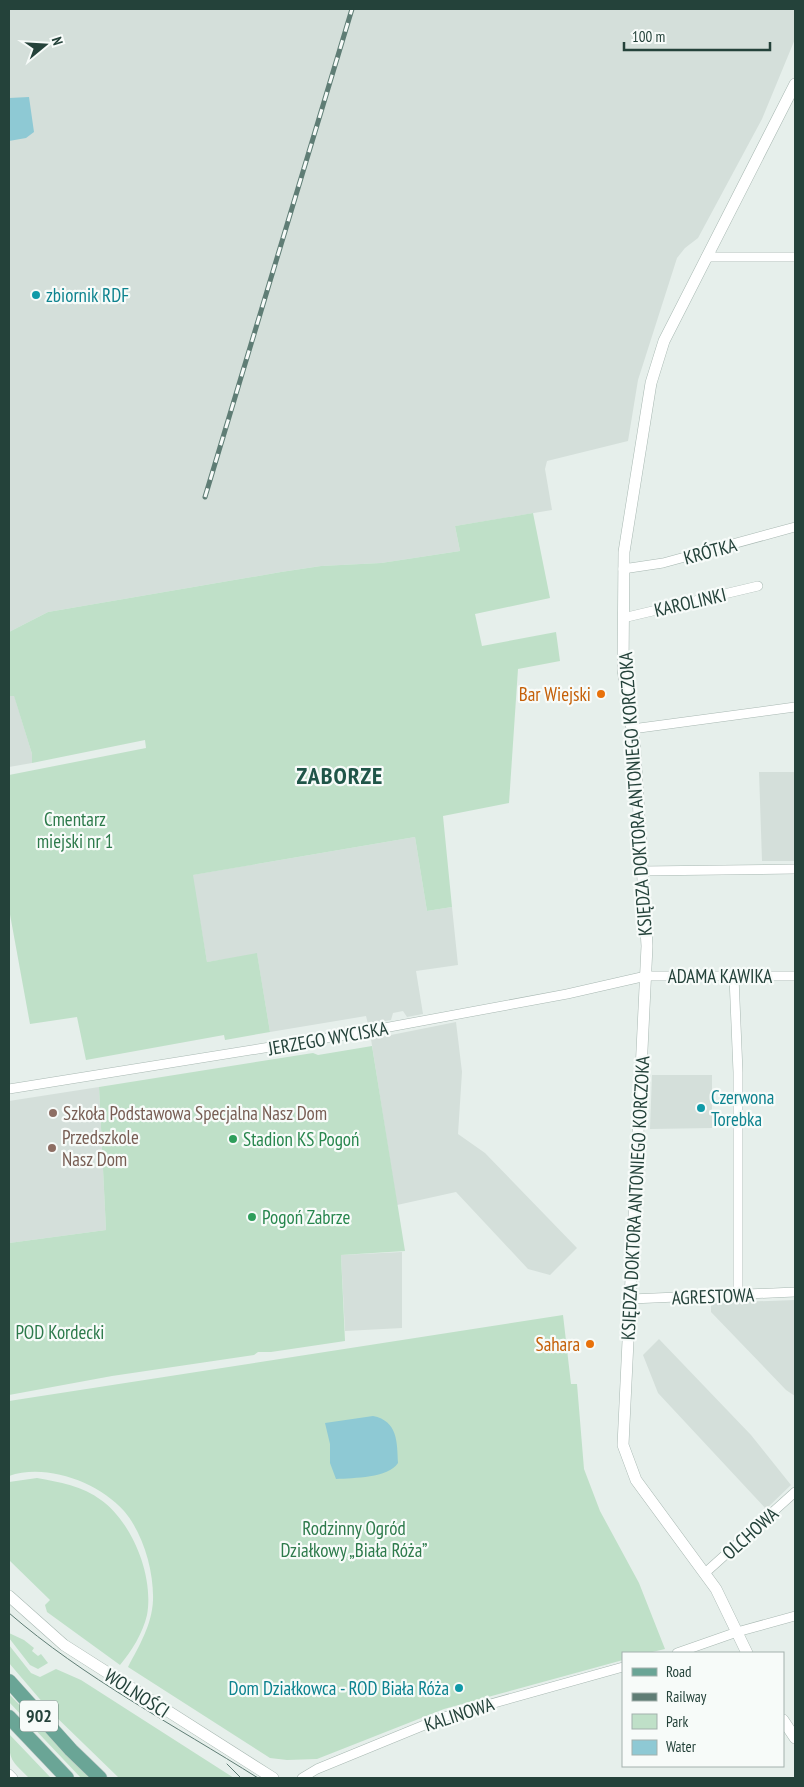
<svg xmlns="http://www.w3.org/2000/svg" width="804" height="1787" viewBox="0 0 804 1787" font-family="'PT Sans Narrow',sans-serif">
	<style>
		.built { fill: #d4dfda }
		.green { fill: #bfe0c8 }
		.water { fill: #8ec9d4 }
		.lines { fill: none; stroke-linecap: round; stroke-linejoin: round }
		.minor-casing { stroke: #a8b8b2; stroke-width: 10 }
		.tertiary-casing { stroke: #a8b8b2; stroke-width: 12 }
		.primary-casing { stroke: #c2cac8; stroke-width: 15 }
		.minor { stroke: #fff; stroke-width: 9 }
		.tertiary { stroke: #fff; stroke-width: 11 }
		.primary { stroke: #6aa596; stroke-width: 14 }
		.tram { stroke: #5f7d75; stroke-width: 1 }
		.rail-casing { stroke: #5f7d75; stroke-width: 5 }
		.rail { stroke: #f7fbf9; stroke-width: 3; stroke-dasharray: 9; stroke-linecap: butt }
		.culture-dot { fill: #0f9aa8; stroke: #f7fbf9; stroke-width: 2 }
		.food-dot { fill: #e8710a; stroke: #f7fbf9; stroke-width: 2 }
		.education-dot { fill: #8d6e63; stroke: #f7fbf9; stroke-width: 2 }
		.leisure-dot { fill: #2e9e5b; stroke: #f7fbf9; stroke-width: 2 }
		.labels { text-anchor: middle; stroke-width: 4.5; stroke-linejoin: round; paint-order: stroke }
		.shield { fill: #f7fbf9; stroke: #637a73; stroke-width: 1 }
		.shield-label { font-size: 18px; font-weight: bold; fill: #24423a }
		.culture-label { font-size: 19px; fill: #0d838f; stroke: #f7fbf9; text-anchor: start }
		.street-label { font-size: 19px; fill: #24423a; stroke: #f7fbf9 }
		.food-label { font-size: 19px; fill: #c56008; stroke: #f7fbf9; text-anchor: end }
		.park-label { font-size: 19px; fill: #2d7a4b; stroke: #f7fbf9 }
		.education-label { font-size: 19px; fill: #785e54; stroke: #f7fbf9; text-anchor: start }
		.leisure-label { font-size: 19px; fill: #27864d; stroke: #f7fbf9; text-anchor: start }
		.district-label { font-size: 24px; font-weight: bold; letter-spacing: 1px; fill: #1f5548; stroke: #f7fbf9 }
	</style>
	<rect width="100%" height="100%" fill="#e6efeb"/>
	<path class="built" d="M9,9H795V39L762,119L698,238L685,248L677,258L638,380L628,441L547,461L545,469L552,510L455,526L460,551L381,563L321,566L281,572L48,612L9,632Z
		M14,695L32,754V763L9,767V696Z
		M759,772H795V861H762Z
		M415,837L427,911L452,907L458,965L416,971L423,1014L407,1017L403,1011L393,1013L391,1020L368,1024L366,1016L270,1032L257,954L207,962L192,875Z
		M456,1022L462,1072L458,1134L485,1153L577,1248L550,1275L528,1269L456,1192L397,1205L371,1039Z
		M652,1075H712V1128L650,1129Z
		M99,1087L106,1230L9,1243V1101Z
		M402,1252V1328L345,1331L341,1255Z
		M795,1300V1396L786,1390L711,1312V1303Z
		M659,1339L751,1435L791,1485L766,1509L658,1393L643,1355Z"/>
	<path class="green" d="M533,513L550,598L475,614L482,646L556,632L560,661L518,669L509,803L443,816L452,907L427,911L415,837L193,875L207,962L257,953L270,1032L225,1040L224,1035L86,1060L77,1017L30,1024L9,909V775L146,748L145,740L32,763V754L14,696H9V632L48,612L281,572L321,566L381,563L460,551L455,526Z
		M372,1046L405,1251L341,1255L345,1341L271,1352H258L254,1355L112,1376L9,1395V1243L106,1230L99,1087L313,1053L318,1055Z
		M563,1315L571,1384H577L584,1469L600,1511L639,1583L665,1649L648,1653H623V1660L444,1709L317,1759L287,1760L270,1758L128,1667C139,1646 152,1625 153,1600C154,1571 143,1533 124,1511C98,1482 46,1463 9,1476V1401Z
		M37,1478C59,1482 83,1486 101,1500C133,1523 154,1577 147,1615C143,1633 131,1652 120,1665L47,1612L45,1605L50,1600L9,1560V1482Z
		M9,1633L24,1640L34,1648L32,1651L38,1656L41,1654L48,1663L38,1669L30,1665L9,1638Z
		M9,1645L31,1673L40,1677L56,1669L81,1680L234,1778H119L50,1711L9,1663Z
		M9,1694L90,1778H81L9,1702Z
		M9,1734L51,1778H29C11,1760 9,1761 9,1734Z"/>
	<path class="water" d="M29,97L34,132L26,138L9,141V98Z
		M373,1416C398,1421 397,1442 398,1463C388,1478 354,1478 336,1479L330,1463V1444L325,1423Z"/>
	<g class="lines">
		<g class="minor-casing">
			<path id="minor" d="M706,257H795
				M623,569L663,563L795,527
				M623,618L758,586
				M632,729L795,707
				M642,871L795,869
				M734,977L738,1072V1296
				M9,1089L357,1033L567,994L646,976H795
				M631,1299L795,1292
				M705,1573L795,1492
				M677,1653L737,1632L795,1616
				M9,1774L13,1778
				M302,1778L317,1769L444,1717L623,1667"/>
		</g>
		<g class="tertiary-casing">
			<path id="tertiary" d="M9,1596L64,1645L273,1778
				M747,1653L716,1589L636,1480L623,1445L647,946L635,749L623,670L624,552L651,383L664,341L795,84
				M783,1720L795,1738"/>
		</g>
		<g class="primary-casing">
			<path id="primary" d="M9,1681L71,1750L100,1778
				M9,1717L67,1778"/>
		</g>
		<use href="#minor" class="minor"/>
		<use href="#tertiary" class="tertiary"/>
		<use href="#primary" class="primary"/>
		<path class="tram" d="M9,1613C84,1678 174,1725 258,1778
			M227,1764L241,1778"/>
		<g class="rail-casing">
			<path id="rail" d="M205,497L352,9"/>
		</g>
		<use href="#rail" class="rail"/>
	</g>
	<g class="culture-dot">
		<circle cx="36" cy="295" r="5"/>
		<circle cx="701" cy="1108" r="5"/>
		<circle cx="459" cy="1688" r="5"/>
	</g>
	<g class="food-dot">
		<circle cx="601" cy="694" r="5"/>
		<circle cx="590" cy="1344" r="5"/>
	</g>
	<g class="education-dot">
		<circle cx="53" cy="1113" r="5"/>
		<circle cx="52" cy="1148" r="5"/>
	</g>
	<g class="leisure-dot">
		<circle cx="233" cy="1139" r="5"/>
		<circle cx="252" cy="1217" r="5"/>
	</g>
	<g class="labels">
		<rect class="shield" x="20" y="1700.5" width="38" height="31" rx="4"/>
		<g class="shield-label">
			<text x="39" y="1722">902</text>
		</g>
		<g class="culture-label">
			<text x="46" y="302">zbiornik RDF</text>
			<text x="711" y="1104">Czerwona<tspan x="711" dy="22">Torebka</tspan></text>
			<text x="449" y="1695" text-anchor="end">Dom Działkowca - ROD Biała Róża</text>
		</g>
		<g class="street-label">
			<text transform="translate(710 551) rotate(-15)" y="7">KRÓTKA</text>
			<text transform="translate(690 602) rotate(-13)" y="7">KAROLINKI</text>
			<text transform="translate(635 794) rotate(-94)" y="7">KSIĘDZA DOKTORA ANTONIEGO KORCZOKA</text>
			<text x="720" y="983">ADAMA KAWIKA</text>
			<text transform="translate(328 1038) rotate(-10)" y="7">JERZEGO WYCISKA</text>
			<text transform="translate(635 1198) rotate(-87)" y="7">KSIĘDZA DOKTORA ANTONIEGO KORCZOKA</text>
			<text transform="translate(713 1296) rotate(-2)" y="7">AGRESTOWA</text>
			<text transform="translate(750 1533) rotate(-42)" y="7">OLCHOWA</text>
			<text transform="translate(137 1693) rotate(33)" y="7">WOLNOŚCI</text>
			<text transform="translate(459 1714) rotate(-18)" y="7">KALINOWA</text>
		</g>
		<g class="food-label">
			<text x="591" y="701">Bar Wiejski</text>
			<text x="580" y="1351">Sahara</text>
		</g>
		<g class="park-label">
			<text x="75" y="826">Cmentarz<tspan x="75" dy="22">miejski nr 1</tspan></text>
			<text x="60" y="1339">POD Kordecki</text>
			<text x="354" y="1535">Rodzinny Ogród<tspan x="354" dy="22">Działkowy „Biała Róża”</tspan></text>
		</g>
		<g class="education-label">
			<text x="63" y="1120">Szkoła Podstawowa Specjalna Nasz Dom</text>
			<text x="62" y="1144">Przedszkole<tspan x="62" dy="22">Nasz Dom</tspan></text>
		</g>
		<g class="leisure-label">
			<text x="243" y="1146">Stadion KS Pogoń</text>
			<text x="262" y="1224">Pogoń Zabrze</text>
		</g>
		<g class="district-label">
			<text x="340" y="784">ZABORZE</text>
		</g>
	</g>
	<rect width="804" height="1787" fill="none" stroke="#24423a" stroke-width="20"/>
	<rect x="622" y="1652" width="162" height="115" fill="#f7fbf9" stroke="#a3b1ad"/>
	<rect x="632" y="1668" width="25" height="8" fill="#6aa596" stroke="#a3b1ad"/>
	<text x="666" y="1677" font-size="15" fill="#24423a">Road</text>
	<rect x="632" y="1693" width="25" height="8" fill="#5f7d75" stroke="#a3b1ad"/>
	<text x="666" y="1702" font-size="15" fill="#24423a">Railway</text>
	<rect x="632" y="1714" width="25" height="15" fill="#bfe0c8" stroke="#a3b1ad"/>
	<text x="666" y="1727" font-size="15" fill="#24423a">Park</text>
	<rect x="632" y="1740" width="25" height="15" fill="#8ec9d4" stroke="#a3b1ad"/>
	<text x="666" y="1752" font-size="15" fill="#24423a">Water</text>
	<g transform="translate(45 45) rotate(72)" stroke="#f7fbf9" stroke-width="4" paint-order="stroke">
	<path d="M0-4L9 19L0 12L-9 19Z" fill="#24423a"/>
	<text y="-8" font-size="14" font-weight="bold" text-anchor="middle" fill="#24423a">N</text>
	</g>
	<path d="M624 42v8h146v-8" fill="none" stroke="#24423a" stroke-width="2.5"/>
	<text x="632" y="42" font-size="15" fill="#24423a" stroke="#f7fbf9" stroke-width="4" paint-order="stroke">100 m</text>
</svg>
